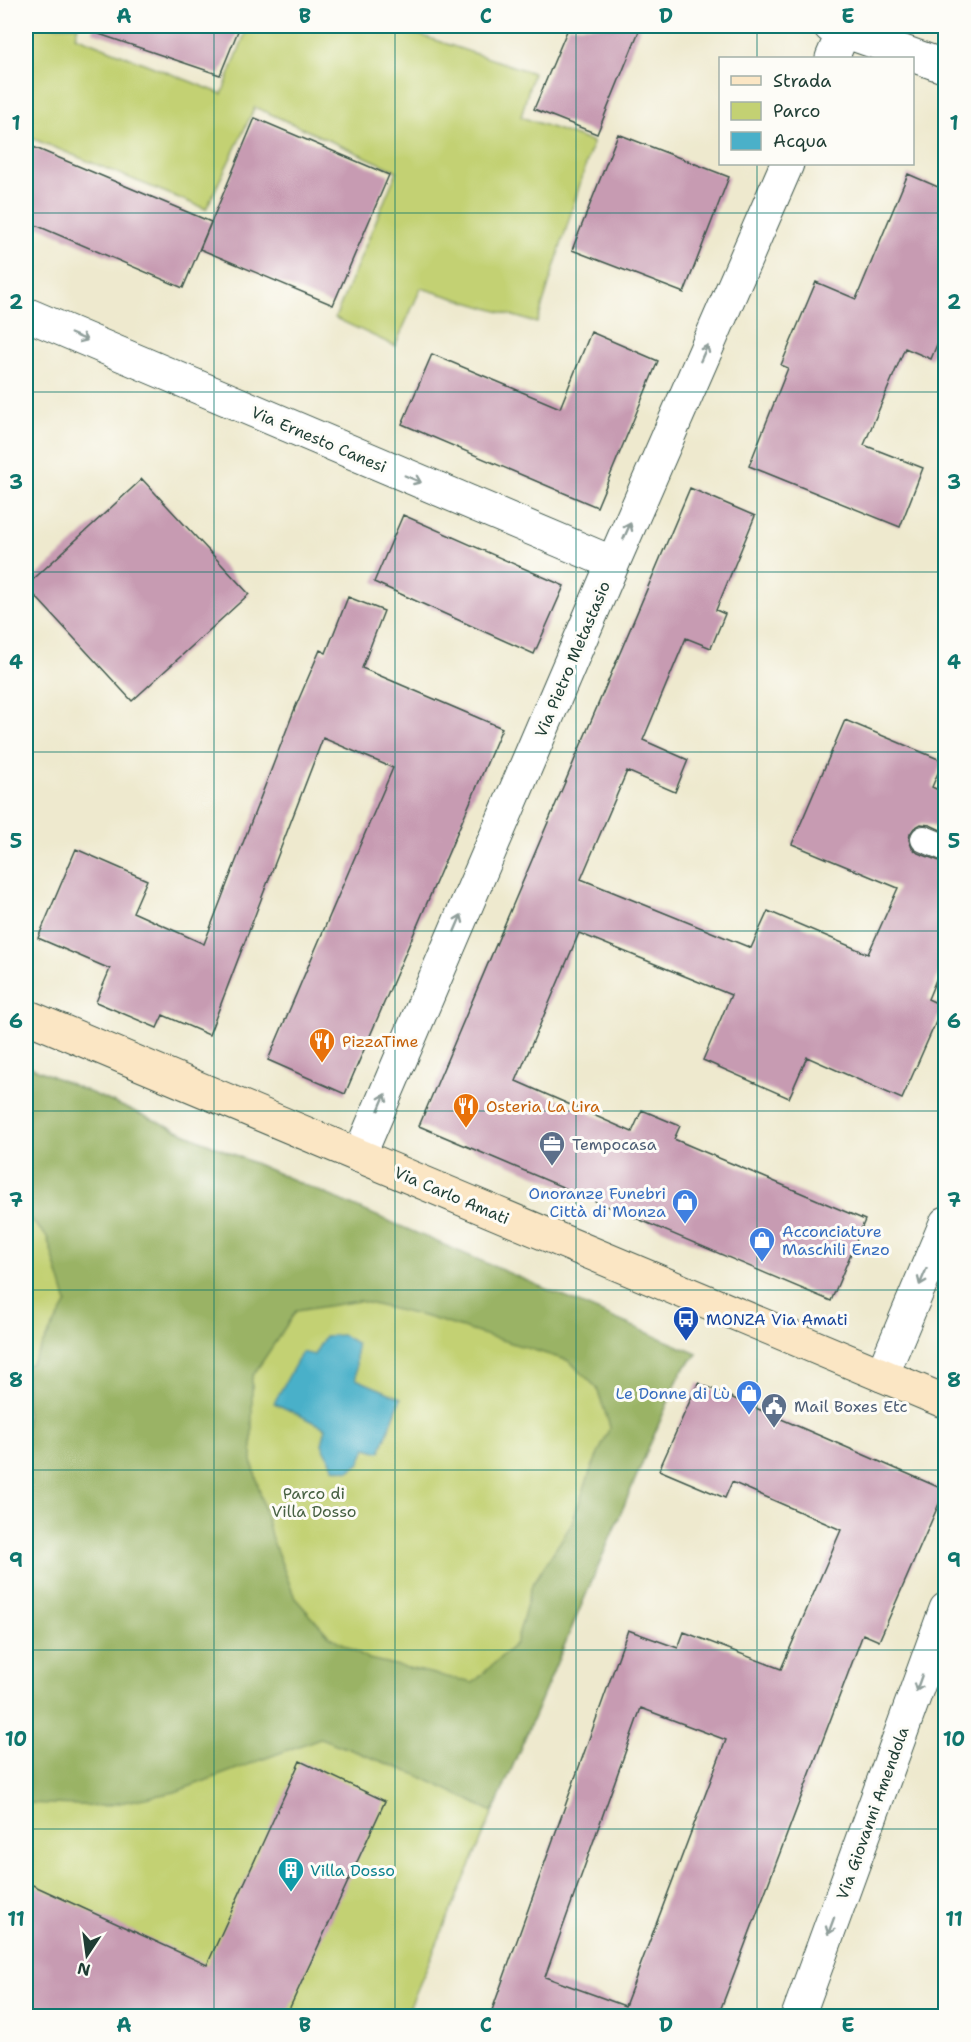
<svg xmlns="http://www.w3.org/2000/svg" width="971" height="2042" viewBox="0 0 971 2042" font-family="'Shantell Sans',sans-serif">
	<style>
		.green { fill: #c3d173; stroke: #718754; stroke-width: 1.5 }
		.forest { fill: #9ab365; stroke: #5c784c; stroke-width: 1.5; fill-rule: evenodd }
		.water { fill: #4ab0c9; stroke: #34767e; stroke-width: 1.5 }
		.building { fill: #c79bb2; fill-rule: evenodd }
		.lines { fill: none; stroke-linecap: round; stroke-linejoin: round }
		.lane-casing { stroke: #3e574b; stroke-width: 28 }
		.street-casing { stroke: #3e574b; stroke-width: 35 }
		.secondary-casing { stroke: #3e574b; stroke-width: 35 }
		.lane { stroke: #fff; stroke-width: 26 }
		.street { stroke: #fff; stroke-width: 33 }
		.secondary { stroke: #fbe6c4; stroke-width: 33 }
		.oneway { stroke: #8f9e9a }
		.grid { fill: none; stroke: #0f766e; stroke-width: 1.5; stroke-opacity: 0.55 }
		.labels { text-anchor: middle; stroke-width: 6; stroke-linejoin: round; paint-order: stroke }
		.street-label { font-size: 16px; fill: #1f3d34; stroke: #fdfcf7 }
		.food-label { font-size: 16px; fill: #c56008; stroke: #fdfcf7; text-anchor: start }
		.service-label { font-size: 16px; fill: #4e5e75; stroke: #fdfcf7; text-anchor: start }
		.shop-label { font-size: 16px; fill: #366cbe; stroke: #fdfcf7; text-anchor: end }
		.transit-label { font-size: 16px; fill: #164399; stroke: #fdfcf7; text-anchor: start }
		.park-label { font-size: 16px; fill: #486244; stroke: #fdfcf7 }
		.culture-label { font-size: 16px; fill: #0d838f; stroke: #fdfcf7; text-anchor: start }
		.neatline { fill: none; stroke: #0f766e; stroke-width: 2 }
		.grid-label { font-size: 20px; text-anchor: middle; font-weight: bold; fill: #0f766e }
	</style>
	<rect width="100%" height="100%" fill="#fdfcf7"/>
	<filter id="ink" filterUnits="userSpaceOnUse"><feTurbulence type="fractalNoise" baseFrequency=".0167" numOctaves="2"/><feDisplacementMap in="SourceGraphic" scale="12" xChannelSelector="R" yChannelSelector="G"/><feConvolveMatrix kernelMatrix="1 2 1 2 8 2 1 2 1" color-interpolation-filters="sRGB"/></filter>
	<filter id="wash" filterUnits="userSpaceOnUse"><feTurbulence type="fractalNoise" baseFrequency=".008" numOctaves="4" result="noise"/><feDisplacementMap in="SourceGraphic" scale="24" xChannelSelector="R" yChannelSelector="G"/><feGaussianBlur stdDeviation="1.35" result="paint"/><feColorMatrix in="noise" values="0 0 0 0 0 0 0 0 0 0 0 0 0 0 0 0 0 1.4 0 .05"/><feComposite in="paint" operator="in"/></filter>
	<g filter="url(#wash)">
		<rect width="100%" height="100%" fill="#eee9ce"/>
		<path class="green" d="M26,26H78L75,36L222,94L248,26H393L533,73L521,117L593,142L537,323L421,288L395,346L335,318L397,171L255,107L206,209L26,136Z
			M26,1065L697,1354L681,1372L406,2016H26Z"/>
		<path class="forest" d="M26,1065L697,1354L681,1372L493,1812L417,1775L320,1738L175,1792L104,1806L26,1803V1365L31,1364L67,1303L47,1237L26,1215ZM359,1301L427,1317L569,1361L597,1388L610,1427L590,1472L571,1525L532,1585L516,1643L473,1683L369,1659L329,1636L295,1598L271,1536L252,1461V1377L296,1311Z"/>
		<path class="water" d="M343,1335L356,1343V1379L401,1398L380,1452L366,1448L360,1463L349,1471L334,1468L322,1444L326,1428L274,1403L302,1352L314,1355L325,1336Z"/>
		<g id="blocks">
			<path class="building" d="M94,26H240L220,75L93,32Z
				M569,26H641L597,134L534,109Z
				M255,118L389,175L333,305L200,249Z
				M618,134L729,177L684,293L572,250Z
				M26,144L211,222L183,288L26,221Z
				M908,174L945,190V325L931,359L905,348L864,445L923,468L900,527L749,466L788,368L781,365L816,282L856,299Z
				M591,332L658,361L597,507L402,424L432,354L560,408Z
				M142,479L249,594L132,701L26,586Z
				M690,488L755,516L716,610L725,614L711,648L686,638L643,740L688,760L675,792L627,771L581,879L751,948L768,911L868,954L898,888L792,844L845,720L943,761L932,787L945,793V832L930,825L921,824L914,828L910,834L909,840L912,848L918,853L945,863V958L928,999L943,1006L902,1099L807,1057L789,1098L703,1060L731,995L579,933L516,1081L632,1132L642,1110L680,1126L674,1139L865,1220L831,1301L419,1126Z
				M403,515L564,586L534,654L374,582Z
				M348,597L384,611L362,668L502,728L345,1094L268,1060L393,768L323,738L209,1035L163,1015L157,1028L96,1002L110,969L38,938L76,849L147,880L133,912L204,944L295,708L320,650L326,653Z
				M698,1383L945,1490L879,1641L863,1634L718,2016H490L628,1630L678,1648L684,1632L781,1669L841,1530L732,1482L725,1498L659,1470ZM641,1708L726,1740L625,2006L545,1977Z
				M300,1761L385,1801L286,2016H26V1882L207,1965Z"/>
		</g>
	</g>
	<g filter="url(#ink)">
		<use href="#blocks" fill-opacity="0" stroke="#3e574b" stroke-width="1.5"/>
		<g class="lines">
			<g class="lane-casing">
				<path id="lane" d="M924,839L946,848"/>
			</g>
			<g class="street-casing">
				<path id="street" d="M830,26L946,67
					M832,58L844,30
					M26,314L613,563
					M359,1156L613,563L787,164
					M882,1375L946,1223
					M798,2016L946,1609"/>
			</g>
			<g class="secondary-casing">
				<path id="secondary" d="M26,1016L946,1402"/>
			</g>
			<use href="#lane" class="lane"/>
			<use href="#street" class="street"/>
			<use href="#secondary" class="secondary"/>
		</g>
		<defs><path id="oneway-shaft" d="M-6 0H5M1.5-3L5.5 0L1.5 3" fill="none" stroke-width="1.6" stroke-linecap="round" stroke-linejoin="round" transform="scale(1.5)"/></defs>
		<g class="oneway">
			<use href="#oneway-shaft" transform="translate(79 337) rotate(23)"/>
			<use href="#oneway-shaft" transform="translate(704 353) rotate(-66)"/>
			<use href="#oneway-shaft" transform="translate(413 479) rotate(23)"/>
			<use href="#oneway-shaft" transform="translate(627 531) rotate(-66)"/>
			<use href="#oneway-shaft" transform="translate(458 923) rotate(-67)"/>
			<use href="#oneway-shaft" transform="translate(382 1102) rotate(-67)"/>
			<use href="#oneway-shaft" transform="translate(923 1277) rotate(113)"/>
			<use href="#oneway-shaft" transform="translate(919 1683) rotate(110)"/>
			<use href="#oneway-shaft" transform="translate(831 1926) rotate(110)"/>
		</g>
	</g>
	<path class="grid" d="M214,26V2016M395,26V2016M576,26V2016M757,26V58M757,164V2016M26,213H946M26,392H946M26,572H946M26,752H946M26,931H946M26,1111H946M26,1290H946M26,1470H946M26,1650H946M26,1829H946"/>
	<defs>
		<g id="restaurant-pin" transform="scale(1.35)"><path d="M0 17L-7.5 6A9.5 9.5 0 1 1 7.5 6Z" fill="#e8710a" stroke="#fdfcf7"/><path d="M-5-6h1v4h1v-4h1v4h1v-4h1v5L-1.5 .5V6h-2V.5L-5-1ZM5-6V6H3V1.5H1.5Q1.5-4 5-6Z" fill="#fff"/></g>
		<g id="office-pin" transform="scale(1.35)"><path d="M0 17L-7.5 6A9.5 9.5 0 1 1 7.5 6Z" fill="#5c6f8a" stroke="#fdfcf7"/><path d="M-6-3h4V-5.5h4V-3h4V5H-6ZM-1-4.5V-3h2v-1.5ZM-6 0V1H6V0Z" fill="#fff"/></g>
		<g id="shop-pin" transform="scale(1.35)"><path d="M0 17L-7.5 6A9.5 9.5 0 1 1 7.5 6Z" fill="#3f7fe0" stroke="#fdfcf7"/><path d="M-5-2.5h2.3a2.7 3.5 0 0 1 5.4 0H5L5.5 6h-11ZM-1.5-2.5h3a1.5 2.3 0 0 0-3 0Z" fill="#fff"/></g>
		<g id="bus-pin" transform="scale(1.35)"><path d="M0 17L-7.5 6A9.5 9.5 0 1 1 7.5 6Z" fill="#1a4fb4" stroke="#fdfcf7"/><path d="M-5-6H5V4H4V6H2V4H-2V6H-4V4H-5ZM-3.5-4V0h7V-4ZM-3.5 1.2v1.5H-2V1.2ZM2 1.2v1.5H3.5V1.2Z" fill="#fff"/></g>
		<g id="civic-pin" transform="scale(1.35)"><path d="M0 17L-7.5 6A9.5 9.5 0 1 1 7.5 6Z" fill="#5c6f8a" stroke="#fdfcf7"/><path d="M-.6-6.5H3V-4.5H.6V-3L4-1V1h2V6H-6V1h2V-1L-.6-3ZM-1.2 2.5V6h2.4V2.5Z" fill="#fff"/></g>
		<g id="building-pin" transform="scale(1.35)"><path d="M0 17L-7.5 6A9.5 9.5 0 1 1 7.5 6Z" fill="#0f9aa8" stroke="#fdfcf7"/><path d="M-4-6H4V6H1V3H-1V6H-4ZM-2.5-4.3h1.7v1.8h-1.7ZM.8-4.3h1.7v1.8H.8ZM-2.5-1h1.7V.8h-1.7ZM.8-1h1.7V.8H.8Z" fill="#fff"/></g>
	</defs>
	<g fill-rule="evenodd">
		<use href="#restaurant-pin" x="322" y="1041"/>
		<use href="#restaurant-pin" x="466" y="1106"/>
		<use href="#office-pin" x="552" y="1144"/>
		<use href="#shop-pin" x="685" y="1202"/>
		<use href="#shop-pin" x="762" y="1240"/>
		<use href="#bus-pin" x="686" y="1319"/>
		<use href="#shop-pin" x="749" y="1393"/>
		<use href="#civic-pin" x="774" y="1406"/>
		<use href="#building-pin" x="291" y="1870"/>
	</g>
	<g class="labels">
		<g class="street-label">
			<text transform="translate(319 439) rotate(23)" y="6">Via Ernesto Canesi</text>
			<text transform="translate(572 659) rotate(-67)" y="6">Via Pietro Metastasio</text>
			<text transform="translate(452 1195) rotate(23)" y="6">Via Carlo Amati</text>
			<text transform="translate(872 1813) rotate(-70)" y="6">Via Giovanni Amendola</text>
		</g>
		<g class="food-label">
			<text x="342" y="1047">PizzaTime</text>
			<text x="486" y="1112">Osteria La Lira</text>
		</g>
		<g class="service-label">
			<text x="572" y="1150">Tempocasa</text>
			<text x="794" y="1412">Mail Boxes Etc</text>
		</g>
		<g class="shop-label">
			<text x="666" y="1199">Onoranze Funebri<tspan x="666" dy="18">Città di Monza</tspan></text>
			<text x="782" y="1237" text-anchor="start">Acconciature<tspan x="782" dy="18">Maschili Enzo</tspan></text>
			<text x="730" y="1399">Le Donne di Lù</text>
		</g>
		<g class="transit-label">
			<text x="706" y="1325">MONZA Via Amati</text>
		</g>
		<g class="park-label">
			<text x="314" y="1499">Parco di<tspan x="314" dy="18">Villa Dosso</tspan></text>
		</g>
		<g class="culture-label">
			<text x="310" y="1876">Villa Dosso</text>
		</g>
	</g>
	<rect width="971" height="2042" fill="none" stroke="#fdfcf7" stroke-width="66"/>
	<rect x="719" y="57" width="195" height="108" fill="#fdfcf7" stroke="#a4b0a9" stroke-width="1.5"/>
	<rect x="731" y="76" width="30" height="9" fill="#fbe6c4" stroke="#a4b0a9" stroke-width="1.5"/>
	<text x="773" y="87" font-size="18" fill="#1f3d34">Strada</text>
	<rect x="731" y="102" width="30" height="18" fill="#c3d173" stroke="#a4b0a9" stroke-width="1.5"/>
	<text x="773" y="117" font-size="18" fill="#1f3d34">Parco</text>
	<rect x="731" y="132" width="30" height="18" fill="#4ab0c9" stroke="#a4b0a9" stroke-width="1.5"/>
	<text x="773" y="147" font-size="18" fill="#1f3d34">Acqua</text>
	<g transform="translate(87 1955) rotate(193)" stroke="#fdfcf7" stroke-width="4.5" paint-order="stroke">
	<path d="M0-4.5L10 22L0 15L-10 22Z" fill="#1f3d34"/>
	<text y="-9" font-size="16" font-weight="bold" text-anchor="middle" fill="#1f3d34">N</text>
	</g>
	<rect x="33" y="33" width="905" height="1976" class="neatline"/>
	<g class="grid-label">
		<text x="124" y="23">A</text>
		<text x="305" y="23">B</text>
		<text x="486" y="23">C</text>
		<text x="666" y="23">D</text>
		<text x="848" y="23">E</text>
		<text x="16" y="130">1</text>
		<text x="954" y="130">1</text>
		<text x="16" y="309">2</text>
		<text x="954" y="309">2</text>
		<text x="16" y="489">3</text>
		<text x="954" y="489">3</text>
		<text x="16" y="669">4</text>
		<text x="954" y="669">4</text>
		<text x="16" y="848">5</text>
		<text x="954" y="848">5</text>
		<text x="16" y="1028">6</text>
		<text x="954" y="1028">6</text>
		<text x="16" y="1207">7</text>
		<text x="954" y="1207">7</text>
		<text x="16" y="1387">8</text>
		<text x="954" y="1387">8</text>
		<text x="16" y="1567">9</text>
		<text x="954" y="1567">9</text>
		<text x="16" y="1746">10</text>
		<text x="954" y="1746">10</text>
		<text x="16" y="1926">11</text>
		<text x="954" y="1926">11</text>
		<text x="124" y="2032">A</text>
		<text x="305" y="2032">B</text>
		<text x="486" y="2032">C</text>
		<text x="666" y="2032">D</text>
		<text x="848" y="2032">E</text>
	</g>
</svg>
